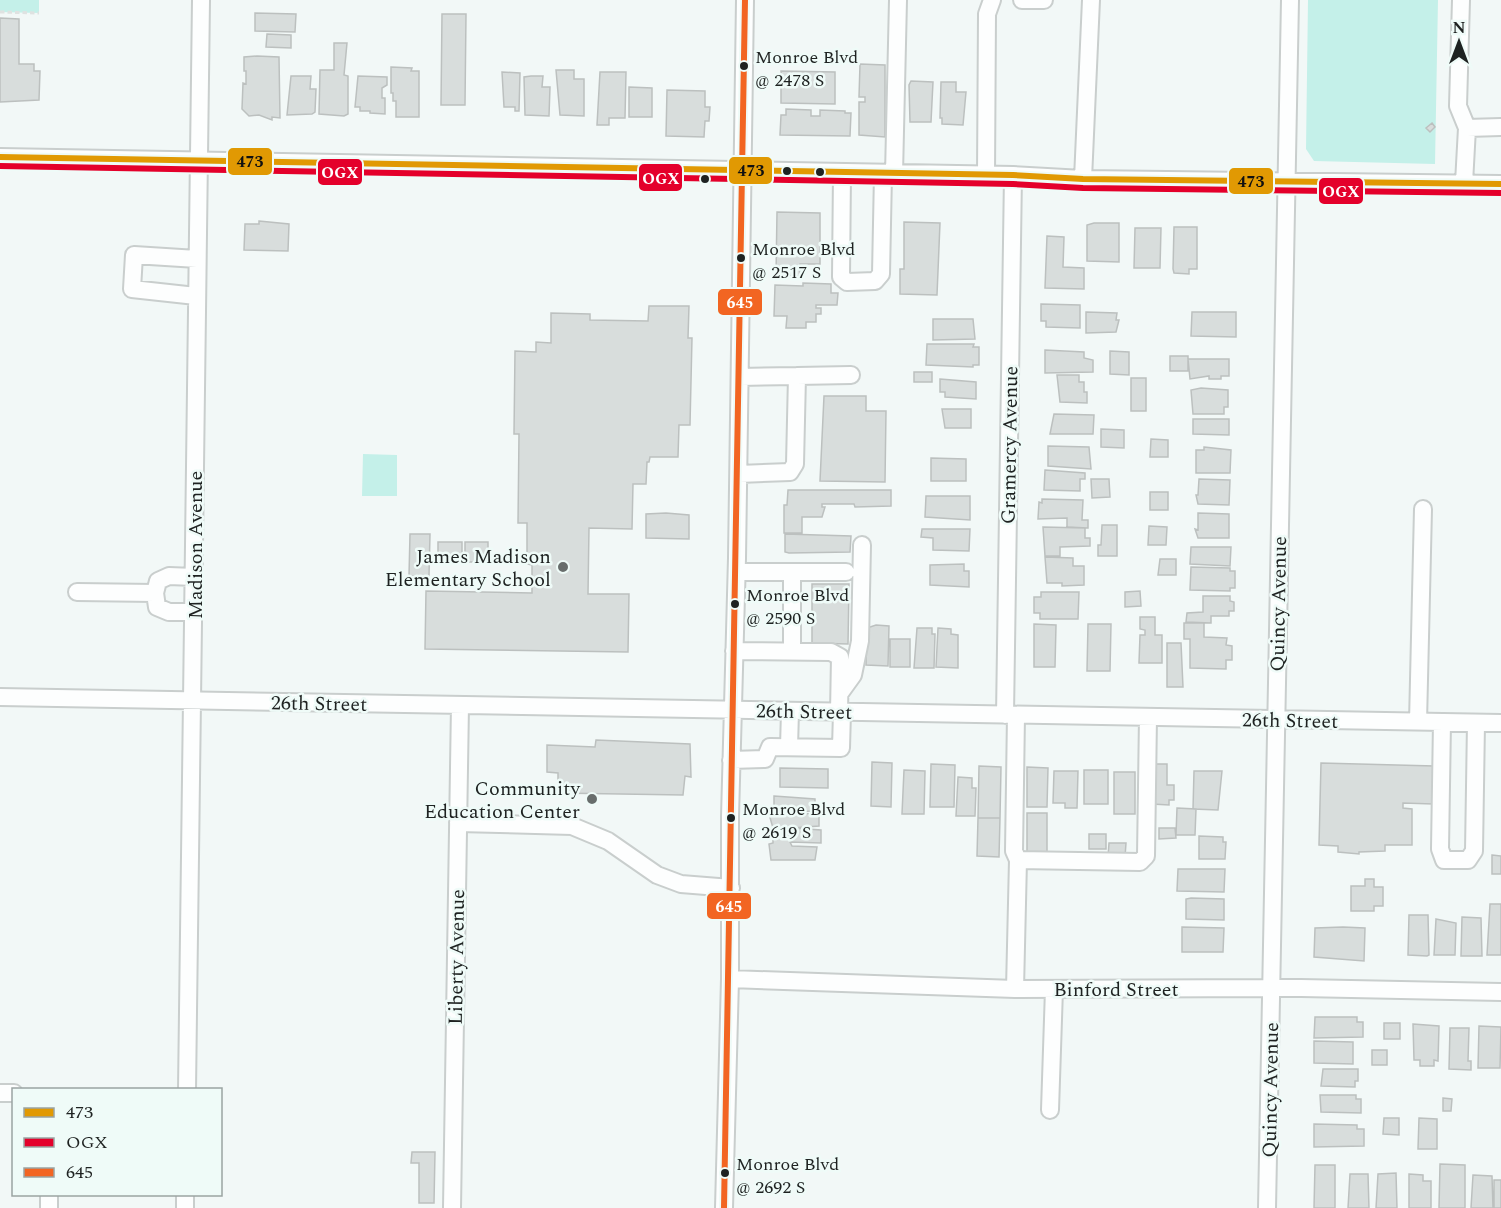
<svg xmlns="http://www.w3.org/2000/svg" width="1501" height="1208" viewBox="0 0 1501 1208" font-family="Spectral,serif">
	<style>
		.green { fill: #c4f0e9 }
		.building { fill: #d8dddc; stroke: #bcc0bf; stroke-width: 1.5 }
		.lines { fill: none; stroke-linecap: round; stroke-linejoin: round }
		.minor-casing { stroke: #c9cecd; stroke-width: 20 }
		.path { stroke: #dfe2e1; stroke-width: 3; stroke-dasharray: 4.5 3; stroke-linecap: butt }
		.minor { stroke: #fdfefe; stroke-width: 16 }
		.bus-1-casing { stroke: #effbf8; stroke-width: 10 }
		.bus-2-casing { stroke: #effbf8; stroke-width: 10 }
		.bus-3-casing { stroke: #effbf8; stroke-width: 10 }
		.bus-1 { stroke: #e19903; stroke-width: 6 }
		.bus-2 { stroke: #e4002b; stroke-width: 6 }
		.bus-3 { stroke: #f26522; stroke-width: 6 }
		.bus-dot { fill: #1e2221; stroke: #effbf8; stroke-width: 2 }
		.poi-dot { fill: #686d6c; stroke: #effbf8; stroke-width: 2 }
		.labels { text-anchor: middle; stroke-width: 5; stroke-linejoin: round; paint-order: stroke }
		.bus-label { font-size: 18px; fill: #1e2221; stroke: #effbf8; text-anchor: start }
		.street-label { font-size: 20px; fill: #1e2221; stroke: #effbf8 }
		.poi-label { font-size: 20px; fill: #1e2221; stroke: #effbf8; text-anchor: end }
		.line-badge { stroke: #effbf8; stroke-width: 2 }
		.badge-label { font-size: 16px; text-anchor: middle; font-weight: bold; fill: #fff }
		.pale-badge-label { font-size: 16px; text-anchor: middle; font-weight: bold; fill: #111 }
	</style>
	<rect width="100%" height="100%" fill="#f2f8f7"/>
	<path class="green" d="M0,0H39V13L0,12Z
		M1308,0H1438L1435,164L1314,161L1306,149Z
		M363,454L397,455V496H362Z"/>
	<path class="building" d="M255,13L296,14L295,32L255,31Z
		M442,14H466L465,105H441Z
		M0,18L19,19V64H34V71H40L39,100L0,102Z
		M267,34L291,35V48L266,47Z
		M334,43H347L344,75L348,76V114L344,116L319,114L320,70H334Z
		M257,56L279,57L280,118L272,117V120L259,115L249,116L242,109L243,83L246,84V71H244V57Z
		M860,64L885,65V137L859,135V102H865V97H859Z
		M391,67L412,68L411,71H419V117H396V101H393V93H391Z
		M556,70H574V79H584V116L560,115Z
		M781,71L835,72V104L781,103Z
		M502,72L520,73L519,111H515V107H504Z
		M600,72H626L625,118H609V125H597Z
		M291,76H311L310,89H316L315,112L312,114L287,115Z
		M358,76L387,77V85L382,88V98H385V114L370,113V111H360V107H355Z
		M531,76H543L542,87H550L549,116L525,115L524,77Z
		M911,81L933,82L931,122H910L909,85Z
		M941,82H956V92H966L963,125L942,124V118H940Z
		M629,87L652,88V117H629Z
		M667,90L705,91V107H710L709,121H705L704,137L666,136Z
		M786,109L811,110V116H820V110L845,111V113H851L850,136L780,135L781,115H786Z
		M1432,123L1435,127L1430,132L1426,128Z
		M777,212L820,213V264H800V276L776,275Z
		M259,221L289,224L288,251L244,250L245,224H259Z
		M904,222L940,223L937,295L900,294V269H904Z
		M1094,223H1119V262L1087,261V225Z
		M1174,227H1197V269H1189V274L1174,273L1173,269Z
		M1135,228H1161L1160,268H1134Z
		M1047,236L1064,237L1063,267L1084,268V289L1045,288Z
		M803,283L831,284V293H838L837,305H816V308H821V314H816V322H806V328H786L787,316H774L775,285L803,286Z
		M1041,304L1080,305V328L1046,327V321H1041Z
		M649,306H689L688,338H692L690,425H679L678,457H650L649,462H647L646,484H633L632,529L589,528L588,594H629L628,652L425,649L426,591L532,593V565L527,564V523H518L519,434H514L515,351L536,352V342L551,343V313L590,314V320L648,321Z
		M1086,312L1117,313L1116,320H1119L1116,332L1086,333Z
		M1192,312H1236V337L1191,336Z
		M933,319H973L975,339L933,340Z
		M927,344H974L973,347H979V365H973V367L926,365Z
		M1045,350L1084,352V358L1093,360V372L1045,373Z
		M1110,351L1129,352V375L1110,374Z
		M1170,356H1188V371H1170Z
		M1188,359H1229V376H1221V379H1209V376L1190,379Z
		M914,372H932V382H914Z
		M1057,375H1079V382H1084V392H1087V403L1060,402Z
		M1131,378H1146V411H1131Z
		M940,379L976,382V399L945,397V392H940Z
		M1201,388L1228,390V407H1224V414H1193L1191,390Z
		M824,396H866V411H886L885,482L820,481Z
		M942,409H971V428H945Z
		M1054,414L1094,415L1093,434H1050Z
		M1193,419H1229V435L1193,434Z
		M1101,429L1124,430V448L1101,447Z
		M1151,439L1168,440V457H1150Z
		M1048,446L1089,447L1091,469L1048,466Z
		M1204,447L1231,450L1230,473H1196V450H1204Z
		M931,458L966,459V481H931Z
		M1045,470L1085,473V479H1080V491L1044,490Z
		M1091,479H1109L1110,497L1092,498Z
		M1199,479L1230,480L1229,505L1198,504L1196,495H1198Z
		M788,490H891V506L855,507L854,504H822V507H825L822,517H802V533H784V505H787Z
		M1150,492H1168V510H1150Z
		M926,496H970V520L925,517Z
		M1042,499L1083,500L1082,520H1088V528L1067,527V518L1038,519L1039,502L1042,503Z
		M666,513L689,515V539L646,538V514Z
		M1198,513L1229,514V538H1198L1195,529L1198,530Z
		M1102,525H1117V556H1098V545H1101Z
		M1149,526L1167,527L1166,545H1148Z
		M1043,527L1085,528V538H1090V546L1060,547V556H1045Z
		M922,529H970L969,551L933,550V538L921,537Z
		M410,534H430L429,576H409Z
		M785,534L851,536L850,552L789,553L785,552Z
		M438,542H462V562H438Z
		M465,542H488V562H465Z
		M1191,547H1231L1230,566L1190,564Z
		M1045,557L1073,558V566H1084V585L1062,586V583H1047Z
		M1160,559H1176V575H1158Z
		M964,564V571H969V587L930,585V565Z
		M1191,567L1230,568V571H1235V588H1230V591L1190,590Z
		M812,584H849L848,644L812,643Z
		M1140,591L1141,606L1125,607V592Z
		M1041,592H1079L1078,619H1040V613H1034V597H1041Z
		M1203,596H1230V601L1234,602V611H1229V616H1211V623L1186,622L1187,613L1203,612Z
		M1140,617H1155V635H1162V663H1139L1140,635H1145V630L1140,629Z
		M1184,623H1204V637L1227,638L1226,645L1232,646V660H1226V669L1190,668V639H1184Z
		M1034,624L1056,625L1055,667H1034Z
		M1088,624H1111L1110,671H1087Z
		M876,625L889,626L888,666L866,665L867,628Z
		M917,628H932V634H935L934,668H914Z
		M938,628L951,629V634L958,635V668L936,667Z
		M890,639H910V667H890Z
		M1167,643H1181L1183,687H1167Z
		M596,740L690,744L691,777L685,776L683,795L558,793V773L547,772V745L595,747Z
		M872,762L892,763L891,807L871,806Z
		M1321,763L1434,766L1433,804L1403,803V808L1412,809V845H1385V851L1359,852V854L1338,852V846L1319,845Z
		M931,764L955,765L954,807H930Z
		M1153,764H1167V785H1174V800H1169V805L1152,804Z
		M979,766L1001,767L1000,818H978Z
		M1027,767L1048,768L1047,807H1027Z
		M780,768L828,769V788L780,787Z
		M904,770L925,771L924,814H902Z
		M1084,770H1108V804H1084Z
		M1054,771H1078L1077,808H1065V803H1053Z
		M1194,771H1222L1218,810L1193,809Z
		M1114,772H1135V814H1114Z
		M958,777L972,778V788H976L975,816H956Z
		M774,796L815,799V811L791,812L819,815V826L792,828L821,830V843L790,842L792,846L817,847L815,860H771L769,844L773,843V828L769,814L774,811Z
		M1177,808L1196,809L1195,835H1176Z
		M1027,813H1047V852H1027Z
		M978,818H1000L999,857L977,856Z
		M1159,828H1175L1176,838L1159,839Z
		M1089,834H1106V849H1089Z
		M1199,836L1223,837V842H1226L1225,859H1199Z
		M1109,843H1126L1125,857H1108Z
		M1492,855L1501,856V874H1492Z
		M1178,869H1225L1224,892L1177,891Z
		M1365,879H1374V887H1383V906H1374V911H1351V886H1365Z
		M1191,898L1224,899V920L1186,919V899Z
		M1490,904H1501V955H1487Z
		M1409,915H1428L1429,955L1427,956L1408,955Z
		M1462,917L1481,918L1482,956H1461Z
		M1436,919L1456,923L1455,955H1434Z
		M1182,927L1224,928L1223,952H1182Z
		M1343,927L1365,928L1364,961L1314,957L1315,928Z
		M1315,1017H1357V1022H1363V1037L1314,1038Z
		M1384,1023H1400V1039H1384Z
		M1413,1024L1439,1026L1438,1061L1434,1060V1066H1420V1060H1414Z
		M1479,1026L1501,1027L1500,1068H1478Z
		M1450,1028H1469L1468,1061H1471V1070L1449,1069Z
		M1314,1041L1353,1042V1064L1314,1063Z
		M1372,1050H1387V1065H1372Z
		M1323,1069H1358V1081H1355V1087L1321,1086Z
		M1320,1095H1356V1099H1361V1113L1321,1112Z
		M1443,1098L1452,1099L1451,1111H1443Z
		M1384,1118H1399V1135L1383,1134Z
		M1419,1118L1437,1119V1149H1418Z
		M1314,1124L1357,1125V1129H1364V1146L1314,1147Z
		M412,1152H435L434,1203H419V1163H411Z
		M1440,1164L1465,1165V1208H1439Z
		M1315,1165H1335V1208H1314Z
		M1396,1173L1397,1208H1376L1378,1174Z
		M1350,1174H1368L1369,1208H1348Z
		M1409,1174L1423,1175V1181H1431V1208H1409Z
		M1473,1175L1492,1176L1493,1208H1471Z
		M1494,1180H1501V1208H1494Z"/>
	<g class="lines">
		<g class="minor-casing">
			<path id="minor" d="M1022,0H1044
				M1461,0L1458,106L1467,128L1464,183
				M1467,128L1501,127
				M0,157L1013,175L1083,179L1501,184
				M842,173L841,277L847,282L875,281L881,274L883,174
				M894,174L898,0
				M986,175L987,14L992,0
				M1083,179L1091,0
				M196,296L132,289L134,255L197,259
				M740,377L797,376
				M739,474L790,472L795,464L797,376L851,375
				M737,572H792V651
				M792,572H846
				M77,592L155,593
				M194,612H169L157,607L155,593L158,581L169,576L194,577
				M734,651L831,652L840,657L839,712
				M840,693L853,675L860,641L862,545
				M0,697L1501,723
				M1005,715L1013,175
				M1418,722L1423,509
				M1442,722L1440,849L1444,860H1468L1474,851L1476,723
				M789,747L790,711
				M731,760L765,759L770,747L841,748L842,712
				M458,823L572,826L608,841L657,875L681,884L731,888
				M1018,860L1140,862L1146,856L1148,717
				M730,979L1015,989L1301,988L1501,992
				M1015,989L1018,860L1014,851L1016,715
				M187,1090L201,0
				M0,1093H14
				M1050,1110L1054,989
				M49,1194V1208
				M185,1208V1194
				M452,1208L460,705
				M724,1208L730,979V817L737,558L745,0
				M1267,1208L1290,0"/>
		</g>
		<path class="path" d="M0,12L39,13"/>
		<use href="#minor" class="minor"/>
		<g class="bus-1-casing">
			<path id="bus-1" d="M0,157L1013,175L1083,179L1501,184"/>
		</g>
		<g class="bus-2-casing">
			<path id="bus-2" d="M0,166L1013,184L1083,188L1501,193"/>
		</g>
		<g class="bus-3-casing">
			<path id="bus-3" d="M724,1208L745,0"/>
		</g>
		<use href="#bus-1" class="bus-1"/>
		<use href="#bus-2" class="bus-2"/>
		<use href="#bus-3" class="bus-3"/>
	</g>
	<g class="bus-dot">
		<circle cx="744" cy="66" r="5"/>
		<circle cx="787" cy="171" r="5"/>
		<circle cx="820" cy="172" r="5"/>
		<circle cx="705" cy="179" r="5"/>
		<circle cx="741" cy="258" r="5"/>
		<circle cx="735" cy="604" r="5"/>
		<circle cx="731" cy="818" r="5"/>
		<circle cx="725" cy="1173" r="5"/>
	</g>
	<g class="poi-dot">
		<circle cx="563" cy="567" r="6"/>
		<circle cx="592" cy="799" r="6"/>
	</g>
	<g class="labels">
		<g class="bus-label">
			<text x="755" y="63">Monroe Blvd<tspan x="755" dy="23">@ 2478 S</tspan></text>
			<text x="752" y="255">Monroe Blvd<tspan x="752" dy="23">@ 2517 S</tspan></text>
			<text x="746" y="601">Monroe Blvd<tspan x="746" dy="23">@ 2590 S</tspan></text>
			<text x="742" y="815">Monroe Blvd<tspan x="742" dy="23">@ 2619 S</tspan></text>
			<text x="736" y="1170">Monroe Blvd<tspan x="736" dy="23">@ 2692 S</tspan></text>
		</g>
		<g class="street-label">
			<text transform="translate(1009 445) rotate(-89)" y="7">Gramercy Avenue</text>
			<text transform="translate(195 545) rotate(-90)" y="7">Madison Avenue</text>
			<text transform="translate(1278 604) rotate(-89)" y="7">Quincy Avenue</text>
			<text transform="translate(319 703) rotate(1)" y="7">26th Street</text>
			<text transform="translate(804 711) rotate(1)" y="7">26th Street</text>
			<text transform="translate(1290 720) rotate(1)" y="7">26th Street</text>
			<text transform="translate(456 957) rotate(-89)" y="7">Liberty Avenue</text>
			<text x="1116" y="996">Binford Street</text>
			<text transform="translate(1270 1090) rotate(-89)" y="7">Quincy Avenue</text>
		</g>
		<g class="poi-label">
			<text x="551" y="563">James Madison<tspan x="551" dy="23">Elementary School</tspan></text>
			<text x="580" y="795">Community<tspan x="580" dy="23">Education Center</tspan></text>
		</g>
	</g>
	<g class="line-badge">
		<rect x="227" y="147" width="46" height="29" rx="6" fill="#e19903"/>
		<rect x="728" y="156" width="45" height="29" rx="6" fill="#e19903"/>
		<rect x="317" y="158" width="46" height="28" rx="6" fill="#e4002b"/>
		<rect x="638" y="163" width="45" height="29" rx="6" fill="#e4002b"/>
		<rect x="1228" y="167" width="46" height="28" rx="6" fill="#e19903"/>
		<rect x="1318" y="177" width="46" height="28" rx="6" fill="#e4002b"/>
		<rect x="717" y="288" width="46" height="28" rx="6" fill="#f26522"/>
		<rect x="706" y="892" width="46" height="28" rx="6" fill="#f26522"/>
	</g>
	<g class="badge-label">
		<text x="340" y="178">OGX</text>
		<text x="661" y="184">OGX</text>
		<text x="1341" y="197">OGX</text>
		<text x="740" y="308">645</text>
		<text x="729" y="912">645</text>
	</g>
	<g class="pale-badge-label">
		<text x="250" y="167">473</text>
		<text x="751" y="176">473</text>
		<text x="1251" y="187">473</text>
	</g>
	<rect x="12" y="1088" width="210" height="108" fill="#effbf8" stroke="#9ba4a2" stroke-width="1.5"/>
	<rect x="24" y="1108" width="30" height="9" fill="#e19903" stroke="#9ba4a2" stroke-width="1.5"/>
	<text x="66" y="1118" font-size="18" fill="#1e2221">473</text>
	<rect x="24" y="1138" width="30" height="9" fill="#e4002b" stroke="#9ba4a2" stroke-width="1.5"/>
	<text x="66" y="1148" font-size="18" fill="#1e2221">OGX</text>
	<rect x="24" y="1168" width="30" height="9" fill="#f26522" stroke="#9ba4a2" stroke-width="1.5"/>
	<text x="66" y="1178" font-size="18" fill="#1e2221">645</text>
	<g transform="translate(1459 42)" stroke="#effbf8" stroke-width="4.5" paint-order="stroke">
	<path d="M0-4.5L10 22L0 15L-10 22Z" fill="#1e2221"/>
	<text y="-9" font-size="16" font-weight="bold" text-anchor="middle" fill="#1e2221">N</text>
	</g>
</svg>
